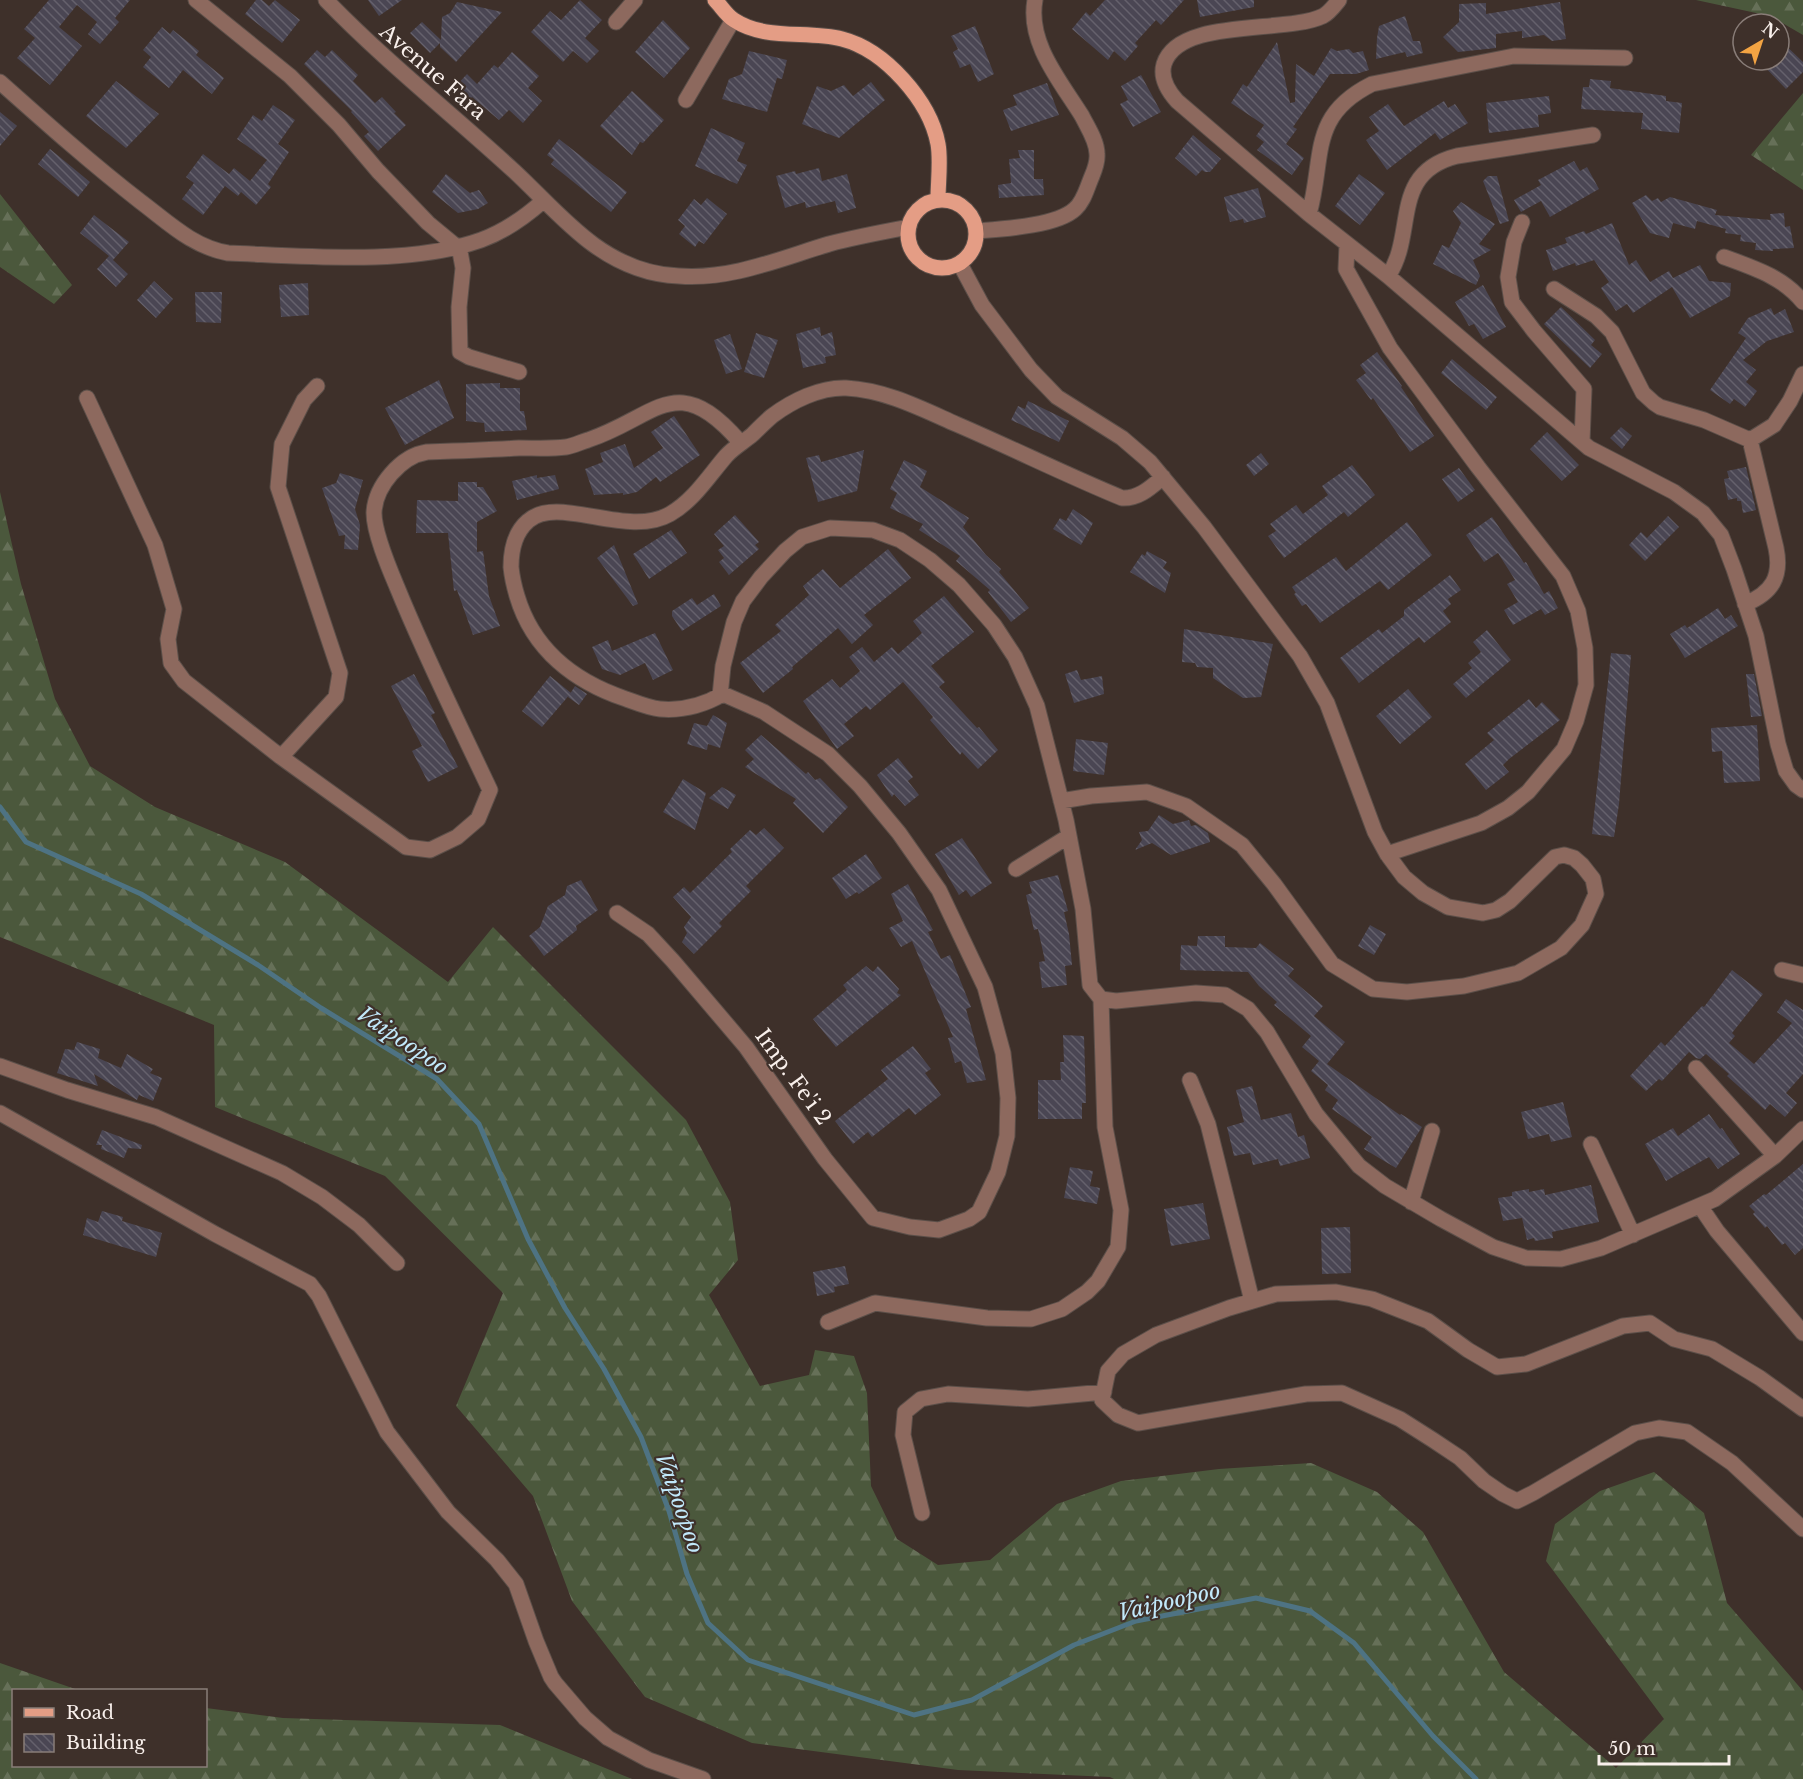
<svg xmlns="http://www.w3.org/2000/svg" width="1803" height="1779" viewBox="0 0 1803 1779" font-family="'Libre Baskerville',serif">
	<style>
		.forest { fill: url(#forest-firs) }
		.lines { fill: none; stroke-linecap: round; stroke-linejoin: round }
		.stream { stroke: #4e7383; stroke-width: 5 }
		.building { fill: url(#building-back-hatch) }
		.minor-casing { stroke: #5c4f49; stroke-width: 17 }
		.major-casing { stroke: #5c4f49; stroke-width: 17 }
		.minor { stroke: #8d695e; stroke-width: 15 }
		.major { stroke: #e49d85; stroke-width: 15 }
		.labels { text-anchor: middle; stroke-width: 4.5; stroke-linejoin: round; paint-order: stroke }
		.street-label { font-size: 21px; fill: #f9f0ec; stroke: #3e302a }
		.water-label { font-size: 22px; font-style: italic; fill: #c1e8fa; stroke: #3e302a }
	</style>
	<defs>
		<pattern id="forest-firs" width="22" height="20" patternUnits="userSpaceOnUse" patternTransform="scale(1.5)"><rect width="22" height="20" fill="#4b583c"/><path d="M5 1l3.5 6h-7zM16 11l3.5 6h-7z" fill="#667058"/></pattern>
		<pattern id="building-back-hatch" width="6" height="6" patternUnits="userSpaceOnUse" patternTransform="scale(1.5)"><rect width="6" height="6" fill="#4a4653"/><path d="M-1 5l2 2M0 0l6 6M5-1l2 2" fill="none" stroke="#65616c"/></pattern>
	</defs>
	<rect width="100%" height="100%" fill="#3e302a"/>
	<path class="forest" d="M1696,0H1803V35L1770,16Z
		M1803,93V190L1751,155Z
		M0,194L72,285L54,304L0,267Z
		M0,492L21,584L55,699L90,766L155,807L285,862L448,982L493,927L686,1120L730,1202L738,1260L709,1295L760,1386L809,1375L815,1350L854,1356L867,1393L871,1486L897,1539L938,1565L990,1560L1057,1504L1121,1481L1219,1469L1311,1463L1377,1492L1423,1532L1504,1672L1616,1768L1664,1719L1546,1561L1555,1524L1600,1491L1654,1472L1704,1513L1727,1603L1803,1691V1779H1114L1110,1777L958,1770L752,1743L645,1697L572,1601L533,1496L456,1406L503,1293L385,1176L215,1107L214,1025L0,937Z
		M0,1663L78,1690H14V1766H206V1708L283,1718L500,1725L632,1779H0Z"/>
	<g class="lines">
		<path class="stream" d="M0,807L26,842L141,894L258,965L321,1008L437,1079L479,1124L528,1239L565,1308L604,1369L641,1437L669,1511L687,1574L708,1623L748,1660L914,1715L972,1700L1074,1645L1136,1621L1256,1598L1310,1611L1354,1643L1433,1736L1476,1779"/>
	</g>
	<path class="building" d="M49,0H130L115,18L119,22L100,44L88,34L97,22L77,5L59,27L82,46L50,85L17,58L35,38L24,29Z
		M256,0H262L269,6L275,0L300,20L282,43L245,14Z
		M368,0H402L379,16Z
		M580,0L602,20L585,38L599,51L587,63L573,51L563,62L531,32L550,11L561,20Z
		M1105,0H1184L1161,25L1156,20L1135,43L1138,46L1125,61L1114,51L1108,60L1072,29L1086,12L1090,16Z
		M1197,0H1254V7L1200,17Z
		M457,2L502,12L456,62L440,47V43L430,53L410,33L422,22L441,40L442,17L450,13Z
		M1560,2L1566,39L1552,41L1544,35L1522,38V31L1496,34V48L1458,52L1443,37L1459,22V4L1486,3V14Z
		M1405,16L1413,41H1420L1423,53L1407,57L1405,52L1376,59L1377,38L1379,26Z
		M663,20L690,48L664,78L635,52Z
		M975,26L994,74L978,82L970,64L960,68L953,52L958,49L951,36Z
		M162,27L170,34L173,30L199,51L196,55L224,78L212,94L183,70L169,88L143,67L151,57L143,50Z
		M1779,39L1803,62V72L1786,89L1758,60H1779Z
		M1277,42L1290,103L1295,102L1296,64L1314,76L1331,48L1337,51L1349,49L1353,53L1363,51L1369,70L1356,74H1330L1293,127L1297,129L1286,144L1304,158L1292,175L1257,150L1264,142L1256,136L1264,125L1231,103L1243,84L1247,87Z
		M317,50L325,57L332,50L358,75L353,81L375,103L382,97L396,112L394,113L406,125L378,151L364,136L369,132L351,112L352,111L304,64Z
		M749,51L787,60L782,79L777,78L767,112L722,99L729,79L742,74Z
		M512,52L539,76L528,88L542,101L523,123L509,110L499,120L472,97L469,101L454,88L467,74L477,84L494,65L498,68Z
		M1141,75L1161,112L1133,127L1120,104L1128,100L1121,86Z
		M1590,79L1611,81L1610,88L1666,96V101L1682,103L1679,133L1641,129L1643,113L1581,109L1583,87H1589Z
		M116,81L159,114L126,148L86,116Z
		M871,82L885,100L839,138L802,124L817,86L831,91L844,85L853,96Z
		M1047,83L1059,115L1011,131L1003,110L1017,105L1013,95Z
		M632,91L664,120L643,143L640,142L632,155L600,126Z
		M1549,96L1551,113L1538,115L1539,127L1489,133L1486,103Z
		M1444,101L1448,108L1455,104L1468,123L1440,140L1435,133L1387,170L1366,140L1379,131L1369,117L1388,104L1404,126Z
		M273,105L295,120L278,144L289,152L268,184L271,187L256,205L241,192L238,196L225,186L203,215L182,199L194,183L186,177L203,154L229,174L234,168L250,181L267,160L237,139L253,115L262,121Z
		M0,112L17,126L0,146Z
		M711,128L745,143L737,161L747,165L737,184L695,166Z
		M1193,135L1221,159L1210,172H1205L1202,170L1196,176L1175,158Z
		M559,139L627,192L611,212L551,164L554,160L547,155Z
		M50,149L90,182L78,197L38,164Z
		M1018,150H1034V179H1043L1044,195L999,198L998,185L1011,183L1009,159L1020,158Z
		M1574,161L1580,171L1587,167L1599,189L1550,217L1541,201L1521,212L1514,200L1541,185L1538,180Z
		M819,168L822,181L847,174L856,208L838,213L835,201L806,208L805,202L785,208L776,176L795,171L796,174Z
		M446,174L470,193L479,190L488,203L478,209L458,213L432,192Z
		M1359,174L1385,193L1360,225L1335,206Z
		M1488,176H1497L1509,221L1500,224L1483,181Z
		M1258,188L1266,217L1244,223L1243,219L1230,222L1224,197Z
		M1646,195L1652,201L1658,198L1661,202L1670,197L1717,210L1715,215L1771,220L1770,214L1784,213L1785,227L1790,226L1794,248L1773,249V251L1755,250L1756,243L1740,241L1741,235L1725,233L1726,229L1697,221L1695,229L1673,223L1669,238L1650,233L1632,203Z
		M707,198L727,214L704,244L699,241L695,247L679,234L685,226L678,220L694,199L701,205Z
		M1461,202L1495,224L1479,244L1491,250L1473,260L1480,276L1476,285L1433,264L1442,245L1449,248L1461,223L1453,211Z
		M94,215L129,242L113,260L128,274L116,287L97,269L109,256L80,233Z
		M1612,223L1629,265L1636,260L1650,282L1669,271L1673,278L1700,265L1709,281L1731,283L1730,296L1690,318L1672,287L1633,313L1627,304L1616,311L1601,288L1609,282L1594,260L1576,266L1575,263L1553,271L1546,250L1567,243L1565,238L1584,231L1586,234Z
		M154,281L173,299L156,318L137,300Z
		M308,283L309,315L281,317L279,285Z
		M1483,285L1506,327L1483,339L1474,324L1469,326L1455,302Z
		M195,292H222L221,323L196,322Z
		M1561,307L1595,340L1591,345L1602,354L1590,368L1544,324Z
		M1771,308L1774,315L1785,309L1794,332L1767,341L1743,360L1756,370L1746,382L1757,391L1745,407L1734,399L1730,404L1710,390L1746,338L1738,333L1748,318Z
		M820,327L821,336L832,332L836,355L825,357L826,363L803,368L796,334Z
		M756,333L778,340L764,378L744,372Z
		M730,334L742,369L726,374L714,340Z
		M1377,352L1402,386L1401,387L1434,436L1410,452L1373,398L1371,400L1356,380L1366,373L1360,365Z
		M1452,359L1497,397L1486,410L1441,373Z
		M439,380L454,418L405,445L385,408Z
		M500,383V388H520V411H524L527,430L485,432L484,423L466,421V384Z
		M1028,401L1069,421L1059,442L1011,420L1018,406L1025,409Z
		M674,416L700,455L660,482L656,477L637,492L623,495V493L594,495L585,469L603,462L600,453L625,444L634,468L663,448L651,432Z
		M1621,427L1632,436L1622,449L1610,438Z
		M1547,432L1579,465L1562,481L1530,449Z
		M864,450L857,491L818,502L806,458L819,455L821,462Z
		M1261,453L1269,464L1254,476L1246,465Z
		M904,460L927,471L920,487L969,518L963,527L986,555L1001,569L999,572L1029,608L1011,622L988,592L990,590L956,561L960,556L919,530L923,524L890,508L897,493L890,489Z
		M1352,465L1375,495L1348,517L1344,512L1284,558L1268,536L1276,531L1270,524L1296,505L1303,514L1328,495L1322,486Z
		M1746,467L1756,510L1743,513L1741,501H1737V498L1728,500L1724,479L1729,478L1727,471Z
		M1459,468L1475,490L1458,502L1442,479Z
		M340,473L363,480L355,509L360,525L358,550L344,549L345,535L339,536L322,488L336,483Z
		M537,475V478L555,475L559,489L517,500L512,481Z
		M458,482H477V487H483L497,511L477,522V552L483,551L489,596L500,626L473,635L457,590L454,591L448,533H416L417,500L458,501Z
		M1073,509L1093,523L1081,545L1053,529L1060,518L1066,521Z
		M735,515L759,542L755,545L759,549L729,575L719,562L724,558L718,550L724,546L714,534Z
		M1668,516L1679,527L1645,561L1629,545L1641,532L1647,538Z
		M1492,517L1524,563L1526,562L1544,594L1549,591L1558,608L1545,615L1541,609L1513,625L1504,610L1518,602L1507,584L1515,580L1498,553L1484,562L1466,535Z
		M1407,522L1432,555L1388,590L1380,581L1320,623L1306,604L1302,606L1294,594L1296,593L1292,587L1336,557L1346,571Z
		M671,530L687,553L649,579L633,554Z
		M614,545L638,604L633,606L597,558Z
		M888,549L911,578L864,615L873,625L852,644L838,628L792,667L793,669L763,693L740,663L781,631L775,625L809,595L803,586L823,569L840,588Z
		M1147,551L1167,562L1163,568L1171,573L1165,593L1130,572L1142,554L1145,556Z
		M1450,575L1461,590L1448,599L1451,604L1443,611L1451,622L1424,643L1419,637L1359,683L1340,658L1379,629L1382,633L1404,616V610Z
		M714,594L721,606L682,631L672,616V611L692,598L697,605Z
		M944,596L974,632L931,666L945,682L939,687L977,728L979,727L998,750L978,769L962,752L960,755L930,720L933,717L903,682L870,710L866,706L844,724L854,736L837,749L803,701L832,679L840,688L860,671L849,657L862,647L874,662L892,647L898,654L922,633L913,621Z
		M1718,608L1725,619L1731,615L1738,626L1685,658L1670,634L1685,625L1687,628Z
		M1184,629L1273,644L1261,697L1243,698L1213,678V668L1197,667L1195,663L1182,662Z
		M1487,630L1511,660L1466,698L1453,684L1472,668L1468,663L1481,652L1473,642Z
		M655,633L673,670L653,680L645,663L620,675L602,669L592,647L608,640L612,651Z
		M1611,653L1631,655L1619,804L1614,837L1592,834Z
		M1077,670L1081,680L1102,676L1104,694L1074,703L1065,674Z
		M414,674L435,713L431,715L458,767L428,782L412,751L422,746L391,686Z
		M1746,674H1754L1762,716L1751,717Z
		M550,676L571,693L542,727L522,711Z
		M575,686L587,694L579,705L568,697Z
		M1408,689L1432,717L1400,744L1376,716Z
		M1529,699L1536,708L1542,702L1560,720L1509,759L1503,765L1509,772L1486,790L1465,764L1494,740L1487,733Z
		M713,715L727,723L720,748L708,744L707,750L687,744L694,723L707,726Z
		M1757,725L1760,781L1724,783L1722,751L1712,752L1711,728Z
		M761,735L806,774L808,772L815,780L820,778L848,807L823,833L793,803L796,799L745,767L754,759L745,750Z
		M1076,739L1108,743L1104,775L1073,771Z
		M898,758L913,777L908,781L919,795L905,806L894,794L892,797L877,775Z
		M683,779L706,793L695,830L663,812Z
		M722,787L736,795L728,809L709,798Z
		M1159,815L1173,824L1189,820L1191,826L1196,825L1208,833L1210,842L1171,855L1152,843L1135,850L1142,840L1139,832L1148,831Z
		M764,828L784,848L746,886L751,891L719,923L722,926L694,954L682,942L687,933L684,927L691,917L673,897L684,887L690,893L732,852L730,849L750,830L756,835Z
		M962,838L992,883L971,897L966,890L959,895L935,854Z
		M866,854L882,878L859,894L857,892L846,899L832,878Z
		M1058,875L1068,911L1064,912L1069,934L1072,965L1065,966L1067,985L1042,988L1039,962L1045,961L1038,929L1034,930L1026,895L1032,893L1029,882Z
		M581,880L598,910L576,926L577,930L544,956L529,936L540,927L548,906L565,895L567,886Z
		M908,884L933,930L928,932L941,959L950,955L971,1007L966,1009L986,1080L967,1083L961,1061L955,1063L948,1038L953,1037L912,941L901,947L889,928L903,921L891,894Z
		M1370,925L1386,934L1374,955L1358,946Z
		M1198,936H1225V947L1256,948L1260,943L1294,969L1288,976L1323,1006L1314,1016L1345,1042L1327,1064L1400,1115L1401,1114L1422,1127L1396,1168L1364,1149L1372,1137L1332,1109L1338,1100L1325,1090L1328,1085L1311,1071L1319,1061L1302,1047L1311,1036L1274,1005L1277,1002L1259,986L1248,972L1180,970L1181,945L1197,946Z
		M866,966L873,972L878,966L899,989L897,993L901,995L836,1047L813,1019L847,990L843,985Z
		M1732,970L1763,994L1732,1033L1735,1036L1729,1043L1754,1064L1792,1023L1777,1012L1786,999L1803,1010V1074L1786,1093L1797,1103L1785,1117L1770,1104L1765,1110L1727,1076L1729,1074L1706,1054L1700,1059L1696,1058L1689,1052L1662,1081L1659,1079L1646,1091L1630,1076L1661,1042L1665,1046L1702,1006L1704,1007Z
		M1063,1035L1084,1036L1086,1103H1082V1119H1038V1080H1061L1060,1062H1064Z
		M77,1042L100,1049L98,1058L121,1068L127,1054L153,1069L150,1073L162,1078L153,1101L139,1095L137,1100L94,1074L98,1086L57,1073L65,1049L74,1050Z
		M913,1046L931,1069L925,1073L941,1095L915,1115L909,1108L872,1137L868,1132L853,1144L835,1121L888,1079L881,1070Z
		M1252,1086L1261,1120L1291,1113L1298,1137L1304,1135L1310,1158L1280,1166L1278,1159L1253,1165L1250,1153L1234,1156L1227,1127L1244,1122L1236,1090Z
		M1563,1102L1572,1137L1551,1142L1549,1134L1528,1139L1521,1112Z
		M1709,1114L1720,1129L1722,1128L1740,1154L1718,1169L1709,1157L1666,1181L1645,1144L1673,1128L1678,1136Z
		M102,1130L142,1145L141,1149L128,1148L124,1158L101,1149L102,1145H96Z
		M1803,1164V1248L1795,1255L1785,1243L1782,1245L1767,1226L1765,1228L1753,1214L1755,1212L1749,1206L1764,1194L1766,1195Z
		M1070,1167L1093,1171L1090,1186L1100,1188L1097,1204L1064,1198Z
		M1591,1185L1599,1222L1552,1232L1553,1238L1535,1241L1534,1238L1527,1240L1522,1218L1503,1221L1498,1198L1512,1196V1192L1529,1189V1192L1544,1189L1545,1195Z
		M1203,1203L1210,1239L1171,1246L1164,1209Z
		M102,1211L123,1217L122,1221L162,1233L156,1257L83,1235L87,1218L98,1222Z
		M1350,1227L1351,1273L1322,1274L1321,1228Z
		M845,1266L849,1284L834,1287L835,1292L817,1296L813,1272Z"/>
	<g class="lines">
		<g class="minor-casing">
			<path id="minor" d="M196,0L290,76L339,125L378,171L428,223L457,247
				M326,0C385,61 452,114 514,171C541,196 565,224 594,245C619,263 648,275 679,276C731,280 779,259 829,244C855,237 882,232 909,227
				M1339,0C1335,5 1329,13 1323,16C1286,34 1179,17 1164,64C1160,78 1168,91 1177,101L1309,214L1388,276L1589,448L1674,492L1703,513L1721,535L1734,569L1756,636L1778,744L1786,771L1796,785L1803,790
				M616,22L635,0
				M0,82C46,123 92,164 141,202C169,223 193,247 228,253C304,256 409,266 481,240C503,232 525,217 543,201
				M686,100L733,20
				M1309,214C1325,157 1308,116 1372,84L1514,56L1625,58
				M1522,222L1514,242L1508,277L1512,302L1534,331L1584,389L1582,442
				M977,231C1002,229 1057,226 1075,209C1083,202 1086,191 1090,181C1093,173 1098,164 1097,154C1097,141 1088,128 1082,116C1061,82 1027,43 1035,0
				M1347,245L1346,269L1390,348L1478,467L1563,576L1578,611L1585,648L1586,685L1576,721L1564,749L1528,792L1508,808L1481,823L1387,854
				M459,246L463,268L459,307L460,352L469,357L519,372
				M1724,257C1754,268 1783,277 1803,302
				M960,264L982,305L1031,370L1057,397L1122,438L1150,462L1204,527L1300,656L1327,703L1375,832L1387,854L1404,877L1423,893L1448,907L1483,913L1496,910L1510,901L1555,857L1564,855L1574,858L1582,865L1593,879L1596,894L1582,925L1561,948L1518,973L1464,986L1407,992L1373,989L1332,964L1274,884L1242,845L1186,806L1147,792L1091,796L1061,801
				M1388,276C1417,234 1389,173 1457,156L1593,135
				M1554,289L1596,316L1612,332L1643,393L1654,403L1660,407L1704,420L1750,440
				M87,398L155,545L174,609L168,639L171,663L184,681L281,757L406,847L430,850L457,837L478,819L490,790C458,722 425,656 397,587C389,568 374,533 374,513C375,486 401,456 427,452C458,451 489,450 519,448C535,448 551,449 566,447C573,446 581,442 588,440C657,417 676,368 740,442
				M1750,440L1774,425L1790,401L1803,374
				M1745,604C1772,593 1782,577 1776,548L1750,440
				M720,696L723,666L734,622L743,601L761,577L785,551L802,537L830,528L873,530L900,540L930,560L959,585L994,625L1015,657L1037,706L1066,820L1083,909L1090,985L1101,999L1105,1127L1121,1210L1118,1247L1098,1281L1087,1292L1062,1309L1031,1319L987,1318L875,1303L828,1322
				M281,757L336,697L340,673L278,487L282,444L304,400L317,386
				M1016,869L1069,836
				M617,913L648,934L673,961L746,1047L825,1159L873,1218L910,1227L939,1230L969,1219L979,1212L998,1172L1007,1136L1008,1098L1003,1053L985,987L939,890L899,833L860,786L828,754L764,712L723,694C704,705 683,711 660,709C649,708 637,703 626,699C575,682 533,650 517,596C514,586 512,577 511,567C511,550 514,533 528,521C558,494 627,539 670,514C694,500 708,477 726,456C734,447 744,442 753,434C759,428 765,422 772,416C792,401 820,387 846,388C885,390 920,408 956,424C1012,448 1066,475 1122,498C1139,499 1151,487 1163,477
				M1782,970L1803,975
				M1101,999L1116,1001L1196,993L1225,995L1248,1009L1267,1032L1316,1114L1359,1166L1385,1186L1441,1219L1493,1247L1526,1258L1561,1259L1601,1248L1715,1199L1775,1156L1803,1129
				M0,1066L67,1090L156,1117L282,1173L322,1197L359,1225L397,1263
				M1696,1068L1775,1156
				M1190,1080L1208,1124L1252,1301
				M0,1113L215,1234L310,1284L319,1296L387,1432L448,1512L497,1560L516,1584L536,1641L551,1677L555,1683L585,1718L608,1738L649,1760L703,1779
				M1591,1144L1633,1235
				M1411,1202L1432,1131
				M1700,1206L1717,1231L1803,1333
				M1803,1409L1760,1378L1712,1349L1674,1339L1650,1323L1623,1326L1526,1364L1497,1367L1468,1350L1428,1321L1372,1299L1336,1292L1276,1294L1229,1308L1156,1335L1123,1354L1108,1371L1102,1400L1118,1415L1138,1423L1306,1394L1342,1393L1400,1419L1433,1440L1460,1458L1484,1481L1503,1494L1517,1501L1533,1493L1635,1433L1659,1428L1687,1432L1732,1463L1803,1529
				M922,1513L903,1435L905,1412L921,1399L948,1394L1028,1399L1104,1392"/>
		</g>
		<g class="major-casing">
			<path id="major" d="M715,0C721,6 727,16 734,20C766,41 807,30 842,39C885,50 930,101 938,144C941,160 938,183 938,199
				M908 234a34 34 0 1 1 68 0a34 34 0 1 1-68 0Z"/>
		</g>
		<use href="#minor" class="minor"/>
		<use href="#major" class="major"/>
	</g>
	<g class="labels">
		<g class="street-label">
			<text transform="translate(433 72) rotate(41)" y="7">Avenue Fara</text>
			<text transform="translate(793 1077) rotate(54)" y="7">Imp. Fe'i 2</text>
		</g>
		<g class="water-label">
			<text transform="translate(403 1040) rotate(34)" y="8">Vaipoopoo</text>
			<text transform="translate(680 1503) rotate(71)" y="8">Vaipoopoo</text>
			<text transform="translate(1169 1601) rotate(-13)" y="8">Vaipoopoo</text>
		</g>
	</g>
	<rect x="12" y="1689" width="195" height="78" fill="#3e302a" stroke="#897d78" stroke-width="1.5"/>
	<rect x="24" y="1708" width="30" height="9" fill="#e49d85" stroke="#897d78" stroke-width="1.5"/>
	<text x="66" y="1719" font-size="18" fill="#f9f0ec">Road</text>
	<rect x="24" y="1734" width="30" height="18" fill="url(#building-back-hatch)" stroke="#897d78" stroke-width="1.5"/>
	<text x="66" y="1749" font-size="18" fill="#f9f0ec">Building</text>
	<g transform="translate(1761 42) rotate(39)"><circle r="28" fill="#3e302a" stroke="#897d78" stroke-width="1.5"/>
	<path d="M0-4.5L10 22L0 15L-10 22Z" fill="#f3a443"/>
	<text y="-9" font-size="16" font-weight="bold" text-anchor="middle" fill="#f9f0ec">N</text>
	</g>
	<path d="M1599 1755v9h130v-9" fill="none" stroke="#f9f0ec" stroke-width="3"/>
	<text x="1608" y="1755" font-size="18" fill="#f9f0ec" stroke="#3e302a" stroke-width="4.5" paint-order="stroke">50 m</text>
</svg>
